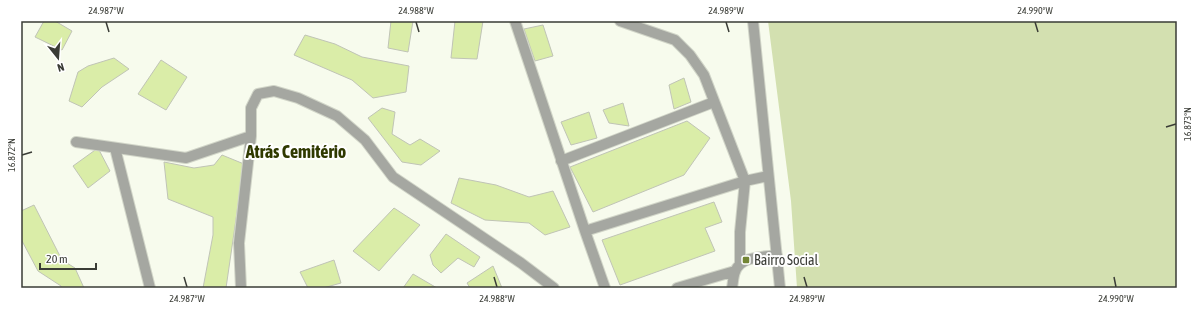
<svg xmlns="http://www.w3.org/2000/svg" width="1198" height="309" viewBox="0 0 1198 309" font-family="'Asap Condensed',sans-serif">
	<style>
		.green { fill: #d3e0b0 }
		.building { fill: #daeda8; stroke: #c0c4b6 }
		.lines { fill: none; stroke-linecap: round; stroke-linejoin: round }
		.minor-casing { stroke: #d1d5c8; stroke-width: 12 }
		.minor { stroke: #a5a7a1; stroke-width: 10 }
		.ticks { fill: none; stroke: #3a3c36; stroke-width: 1.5 }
		.poi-dot { fill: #738535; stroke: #fff; stroke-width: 1.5 }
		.labels { text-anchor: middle; stroke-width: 4; stroke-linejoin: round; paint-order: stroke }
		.poi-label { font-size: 14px; fill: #3a3c36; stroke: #fff; text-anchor: start }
		.district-label { font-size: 18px; font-weight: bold; fill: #2f3900; stroke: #fff }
		.neatline { fill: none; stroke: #3a3c36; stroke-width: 1.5 }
		.ticks-label { font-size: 10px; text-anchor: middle; fill: #3a3c36 }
	</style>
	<rect width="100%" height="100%" fill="#f7fbed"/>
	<path class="green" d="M768,21H1177V288H797L791,201Z"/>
	<path class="building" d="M44,21H55L72,31L62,50L35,37Z
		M391,21H413L408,52L388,48Z
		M455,21H483L477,59L451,58Z
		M543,25L553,56L535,61L524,29Z
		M305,35L335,44L362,57L409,66L406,92L373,98L352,80L294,55Z
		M114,58L129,69L102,87L82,107L69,101L78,72L88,66Z
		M161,60L187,77L166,110L138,94Z
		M684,78L691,102L674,109L669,85Z
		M623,103L629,126L609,123L603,110Z
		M382,108L395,112L392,134L410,145L420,139L440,151L421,165L402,162L368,118Z
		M589,112L597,138L571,145L561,122Z
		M687,121L710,138L684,175L593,212L570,167Z
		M98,148L110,171L88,188L73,166Z
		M222,155L244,164L226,288H203L213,235V217L168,199L164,162L194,168L214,165Z
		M459,178L496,185L529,197L553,191L570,227L545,235L529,223L485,220L451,203Z
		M714,202L722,222L705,228L715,251L620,285L602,240Z
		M34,205L62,260L75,268L84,288H61V286L38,271L21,239V211Z
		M394,208L420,225L379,271L353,251Z
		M446,234L480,257L474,267L458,258L441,273L433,265L430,255Z
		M334,260L341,283L323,288H308L300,272Z
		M493,266L502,288H470L467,283Z
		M413,274L437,288H403Z"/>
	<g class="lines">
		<g class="minor-casing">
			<path id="minor" d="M515,21L585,231L605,288
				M620,21L675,40L690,55L704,75L745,181L740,232V264
				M753,21L780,288
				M76,142L186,158L251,136
				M115,148L150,288
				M561,161L714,102
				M585,231L745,181L768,176
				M241,288L239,243L251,136V108L258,94L274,91L298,98L337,116L365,140L393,177L521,263L554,288
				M677,288L735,271
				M732,288C733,283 733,277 735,272C740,256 763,257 777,255"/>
		</g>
		<use href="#minor" class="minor"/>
	</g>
	<path class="ticks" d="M106,22L109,32M416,22L419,32M726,22L729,32M1035,22L1038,32M1166,127L1176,124M22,155L32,152M184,277L187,287M494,277L497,287M804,277L807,287M1114,277L1116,287"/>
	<rect class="poi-dot" x="742" y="256" width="8" height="8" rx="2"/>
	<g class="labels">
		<g class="poi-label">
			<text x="754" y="265">Bairro Social</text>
		</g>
		<g class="district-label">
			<text x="296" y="158">Atrás Cemitério</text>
		</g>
	</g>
	<rect width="1198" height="309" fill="none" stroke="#ffffff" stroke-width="44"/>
	<g transform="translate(58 58) rotate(163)" stroke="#ffffff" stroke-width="3" paint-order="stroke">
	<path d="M0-3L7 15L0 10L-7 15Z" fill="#3a3c36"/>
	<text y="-6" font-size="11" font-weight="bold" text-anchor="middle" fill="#3a3c36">N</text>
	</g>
	<path d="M40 263v6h56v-6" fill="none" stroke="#3a3c36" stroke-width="2"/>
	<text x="46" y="263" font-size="12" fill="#3a3c36" stroke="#ffffff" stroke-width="3" paint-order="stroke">20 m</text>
	<rect x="22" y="22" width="1154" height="265" class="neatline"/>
	<g class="ticks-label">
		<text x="106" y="14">24.987°W</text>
		<text x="416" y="14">24.988°W</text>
		<text x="726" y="14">24.989°W</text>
		<text x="1035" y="14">24.990°W</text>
		<text transform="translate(1187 124) rotate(-90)" y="4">16.873°N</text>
		<text transform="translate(11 155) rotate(-90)" y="4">16.872°N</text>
		<text x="187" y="302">24.987°W</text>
		<text x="497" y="302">24.988°W</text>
		<text x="807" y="302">24.989°W</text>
		<text x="1116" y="302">24.990°W</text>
	</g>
</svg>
